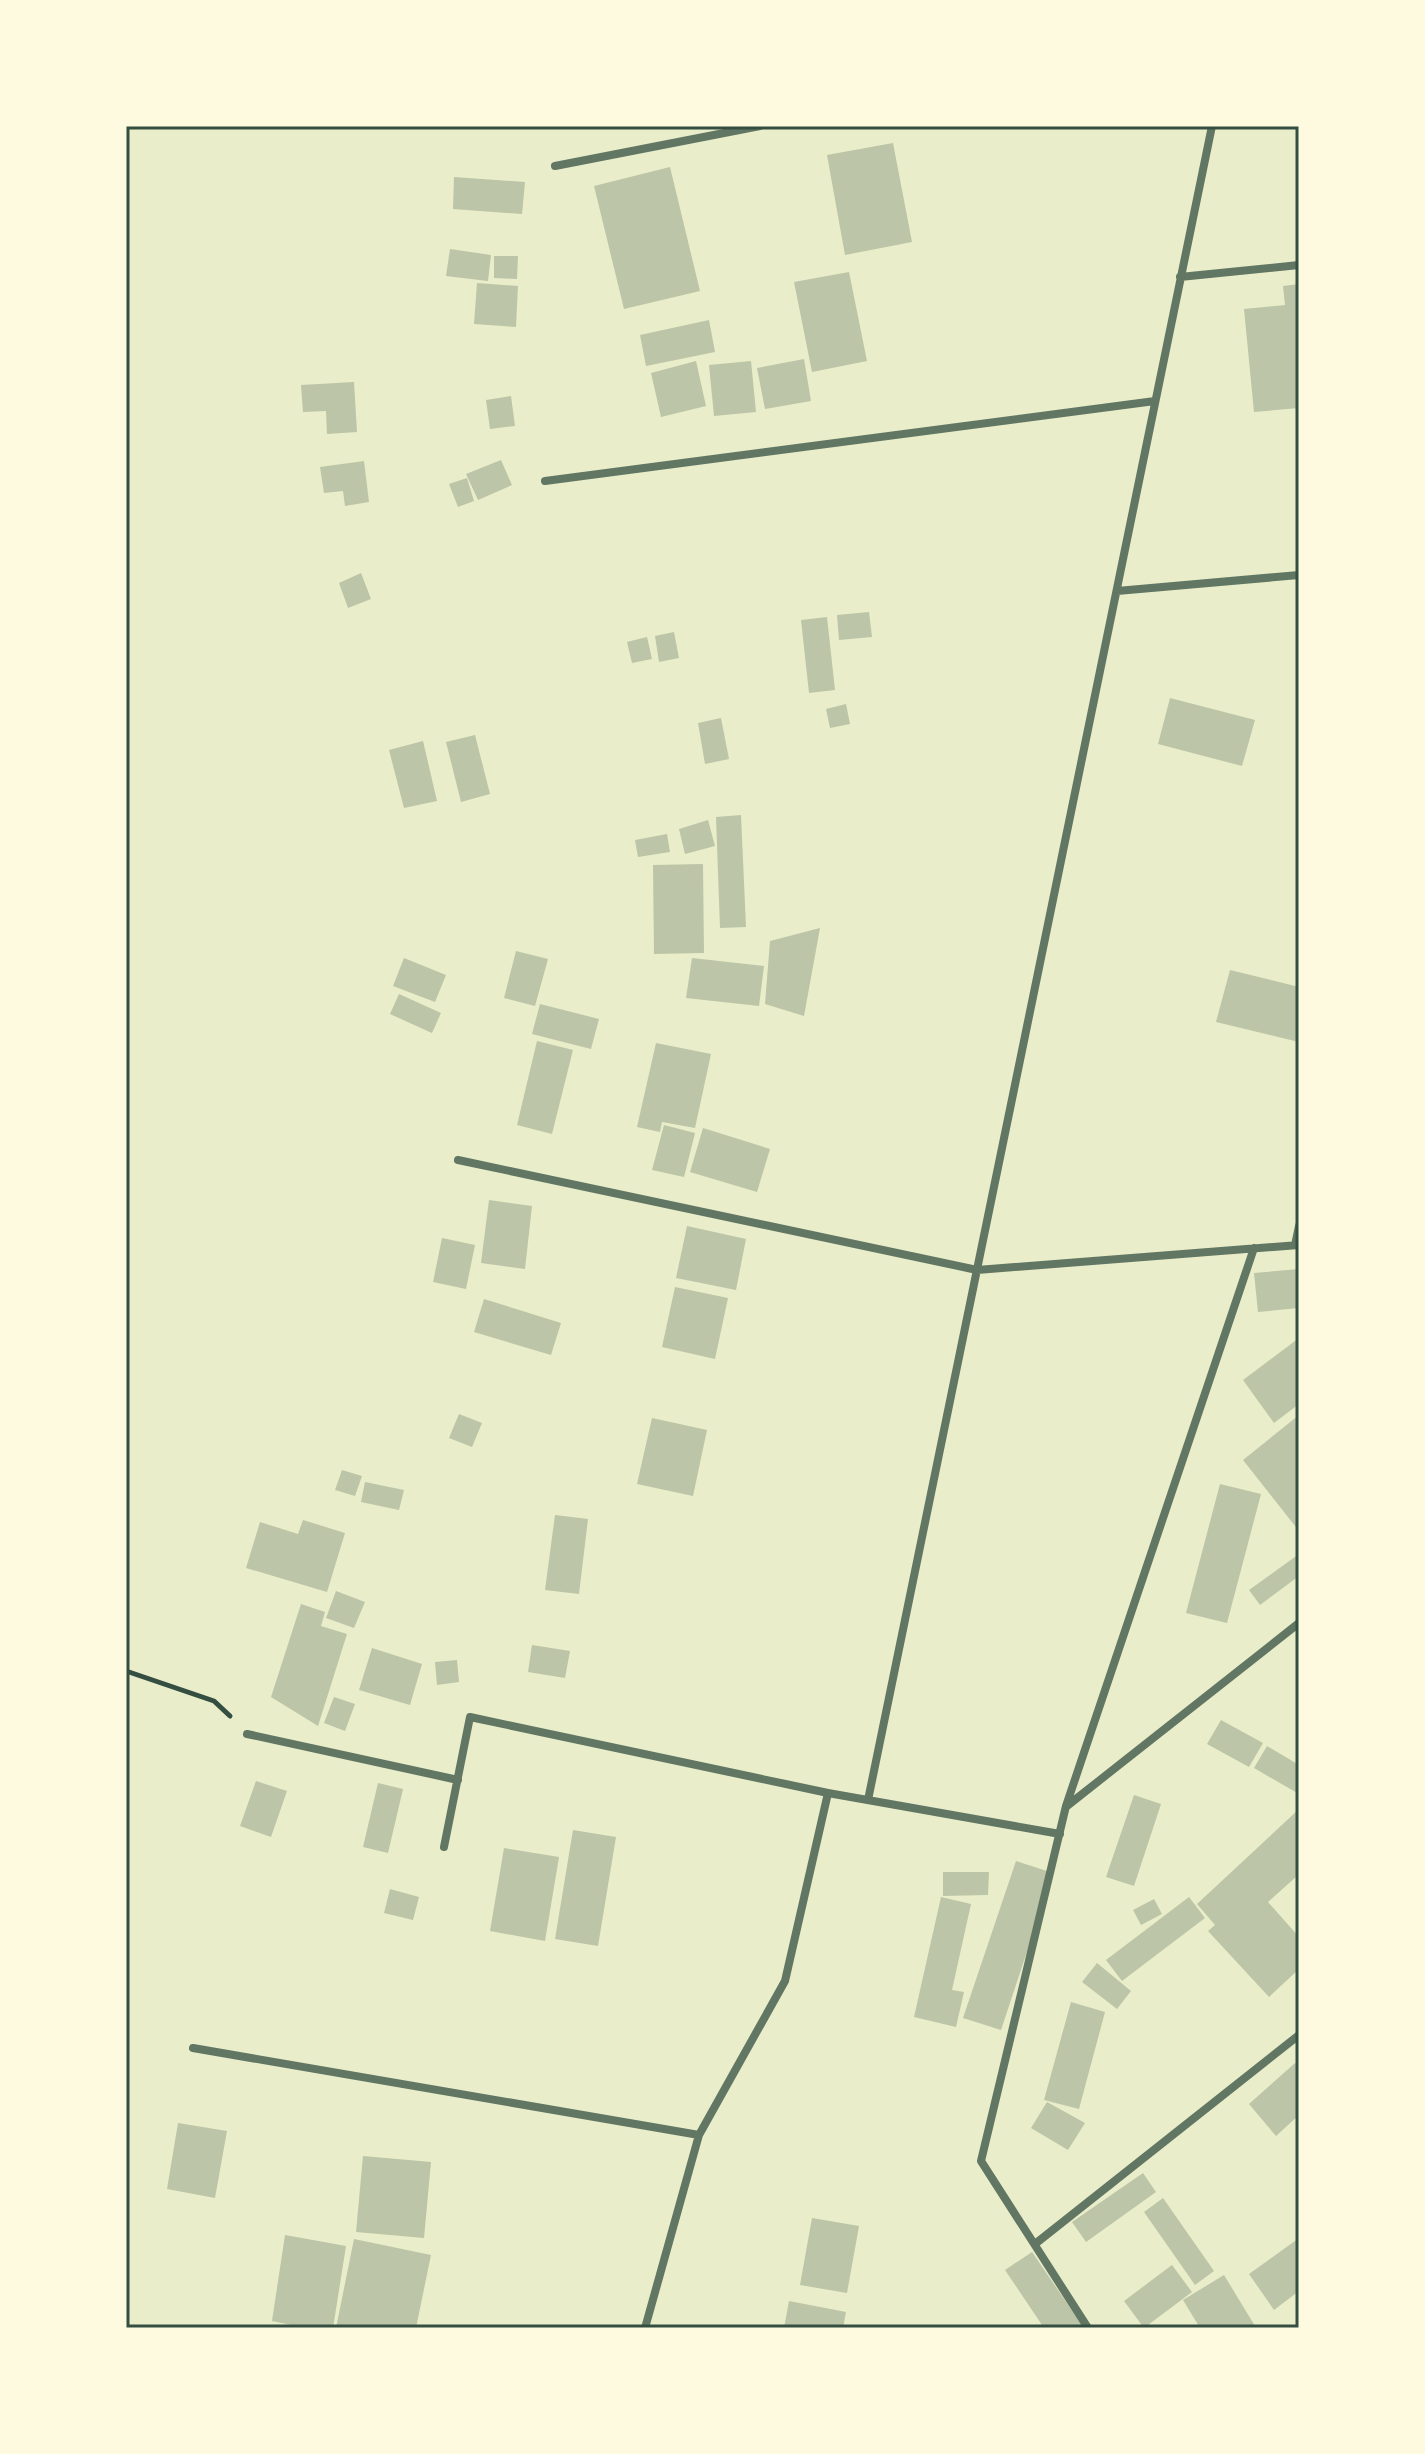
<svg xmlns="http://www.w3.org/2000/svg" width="1425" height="2454" viewBox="0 0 1425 2454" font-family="'Zilla Slab',serif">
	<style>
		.building { fill: #bcc5a7 }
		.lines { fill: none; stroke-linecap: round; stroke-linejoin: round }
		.path { stroke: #344e41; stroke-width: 5 }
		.minor { stroke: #617663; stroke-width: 8 }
		.neatline { fill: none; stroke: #344e41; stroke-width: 3 }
	</style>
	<rect width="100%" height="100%" fill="#e9edc9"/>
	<path class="building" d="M893,143L912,242L845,255L827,155Z
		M670,167L700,291L624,309L594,186Z
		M454,177L525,182L522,214L453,209Z
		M450,249L491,255L488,281L446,276Z
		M494,256H518L517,279L494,278Z
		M849,272L867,361L812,372L794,282Z
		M477,283L518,286L516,327L474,324Z
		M1299,284V408L1254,412L1244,309L1285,305L1283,286Z
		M709,320L715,352L646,366L640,335Z
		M804,359L811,401L765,409L757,368Z
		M696,361L706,406L661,417L651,373Z
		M751,361L756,412L714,416L709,365Z
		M354,382L357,432L327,434L326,411L303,412L301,385Z
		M511,396L515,426L490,429L486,400Z
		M501,460L512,485L478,500L466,474Z
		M364,461L369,502L345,506L343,491L324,493L320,467Z
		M467,478L474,501L458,507L449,484Z
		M361,573L371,599L348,608L339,583Z
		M869,612L872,637L839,640L837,615Z
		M827,617L835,690L809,693L801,620Z
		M674,632L679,658L659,662L655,636Z
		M647,637L652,659L632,663L627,642Z
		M1170,698L1255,720L1242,766L1158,744Z
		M846,704L850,724L830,728L826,709Z
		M721,718L729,759L705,764L698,723Z
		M475,735L490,794L461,802L446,742Z
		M423,741L437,801L404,808L389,750Z
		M741,815L746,927L720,928L716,817Z
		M708,820L715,846L685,854L679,829Z
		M667,834L670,852L638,857L635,840Z
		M703,864L704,953L654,954L653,865Z
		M820,928L804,1016L765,1004L770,941Z
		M516,951L548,959L535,1006L504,998Z
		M404,958L446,975L435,1002L393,986Z
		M692,958L764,966L759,1006L686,998Z
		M1230,970L1299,987V1042L1216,1022Z
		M399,994L441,1013L432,1033L390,1014Z
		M540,1004L599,1019L591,1049L532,1034Z
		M537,1041L573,1050L552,1134L517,1125Z
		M656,1043L711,1054L695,1128L662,1122L660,1132L637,1127Z
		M664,1125L695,1133L684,1177L652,1170Z
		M703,1128L770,1149L757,1192L690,1172Z
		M489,1200L532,1206L525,1269L481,1263Z
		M687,1226L746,1239L736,1290L676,1278Z
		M442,1238L475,1245L466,1289L433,1282Z
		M1299,1269V1308L1258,1312L1254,1273Z
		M675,1287L728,1298L715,1359L662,1347Z
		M484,1299L561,1323L551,1355L474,1332Z
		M1299,1338V1404L1274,1423L1243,1380Z
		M459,1414L482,1423L472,1447L449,1438Z
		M1299,1415V1531L1243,1460Z
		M652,1418L707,1430L693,1496L637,1484Z
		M342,1470L362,1476L355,1496L335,1490Z
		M365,1482L404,1490L399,1510L361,1502Z
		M1220,1484L1261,1494L1227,1623L1186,1613Z
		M555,1515L588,1519L579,1594L545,1590Z
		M303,1520L345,1533L327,1592L246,1568L260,1522L298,1534Z
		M1299,1554V1576L1260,1605L1249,1590Z
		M336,1591L365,1602L354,1628L326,1618Z
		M301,1604L325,1612L321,1626L347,1634L318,1726L271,1697Z
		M532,1645L570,1651L565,1678L528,1672Z
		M372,1648L422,1664L410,1705L359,1690Z
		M457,1660L459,1682L437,1685L435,1662Z
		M334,1697L355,1704L345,1731L324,1723Z
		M1221,1720L1263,1743L1249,1767L1207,1744Z
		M1267,1746L1299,1765V1794L1254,1768Z
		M256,1781L287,1791L271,1837L240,1826Z
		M378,1783L403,1789L388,1853L363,1847Z
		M1134,1795L1161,1804L1134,1886L1106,1877Z
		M1299,1809V1878L1297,1876L1268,1902L1299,1937V1969L1269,1997L1208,1931L1215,1925L1197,1904Z
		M573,1830L616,1837L598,1946L555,1939Z
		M504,1848L559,1857L545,1941L490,1931Z
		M1016,1861L1053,1873L1001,2030L963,2018Z
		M943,1872H989L988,1895L943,1896Z
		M390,1889L419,1897L413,1920L384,1913Z
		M941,1897L971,1904L952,1990L964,1992L956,2027L914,2017Z
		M1189,1897L1205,1918L1122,1981L1106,1960Z
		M1154,1899L1162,1914L1141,1925L1133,1910Z
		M1097,1963L1131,1991L1117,2009L1082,1982Z
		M1071,2002L1105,2012L1079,2109L1044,2100Z
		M1295,2063L1299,2067V2115L1276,2136L1249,2104Z
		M1047,2102L1085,2123L1068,2150L1031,2128Z
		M178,2123L227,2131L215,2198L167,2189Z
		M363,2156L431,2162L424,2238L356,2232Z
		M1143,2173L1156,2192L1086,2242L1072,2222Z
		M1163,2198L1214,2271L1195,2285L1144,2212Z
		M812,2218L859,2226L847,2293L800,2285Z
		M285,2235L346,2246L333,2328H306L272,2321Z
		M1299,2238V2291L1274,2310L1249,2274Z
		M354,2239L431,2255L416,2328H336Z
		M1032,2252L1084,2328H1044L1005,2270Z
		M1172,2265L1192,2292L1144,2328L1124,2301Z
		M1224,2275L1255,2326L1252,2328H1200L1183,2300Z
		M789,2301L846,2312L843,2328H784Z"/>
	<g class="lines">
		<path class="path" d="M126,1671L214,1701L230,1716"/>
		<path class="minor" d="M555,166L760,126
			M1180,277L1299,265
			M545,481L1155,401
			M1117,591L1299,575
			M458,1160L977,1270L1299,1245
			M1295,1245L1299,1226
			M247,1734L458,1780
			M868,1800L1212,126
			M1067,1806L1299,1623
			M444,1847L470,1717L828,1793L1060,1834
			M193,2048L699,2135
			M1035,2244L1299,2035
			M645,2328L699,2135L785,1981L828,1793
			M1088,2328L981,2161L1066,1806L1254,1248"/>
	</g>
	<rect width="1425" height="2454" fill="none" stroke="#fefae0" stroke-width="256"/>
	<rect x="128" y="128" width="1169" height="2198" class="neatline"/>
</svg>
